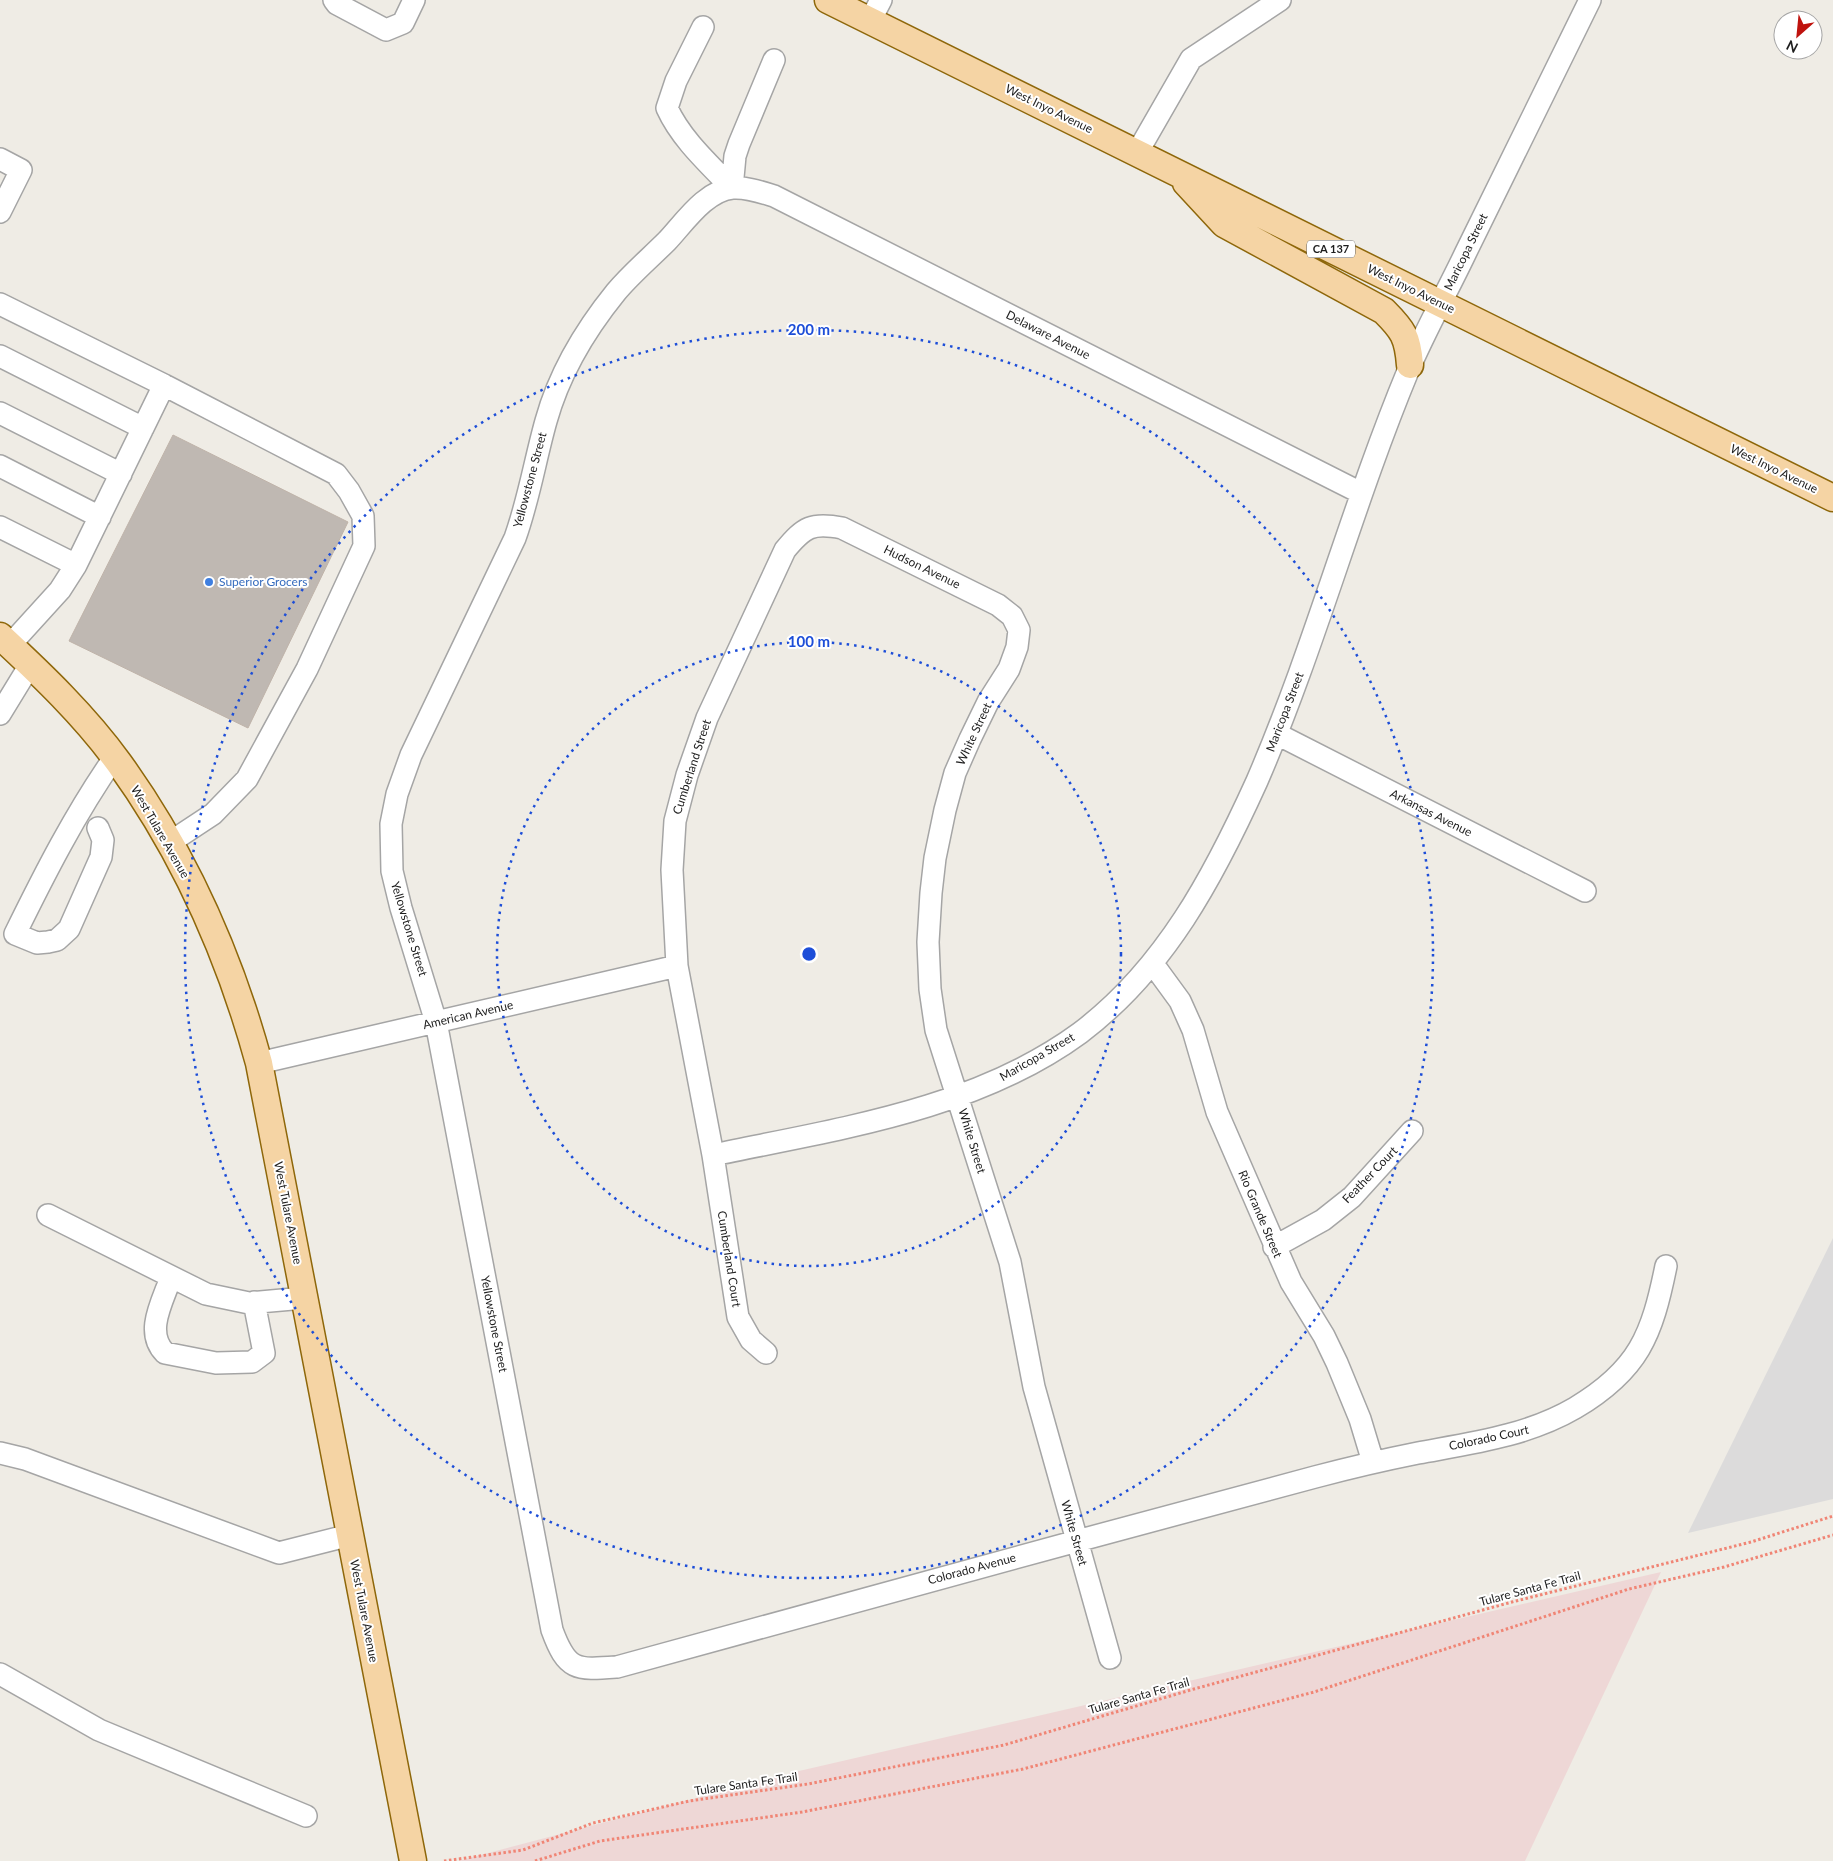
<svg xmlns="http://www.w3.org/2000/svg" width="1833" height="1861" viewBox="0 0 1833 1861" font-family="Lato,sans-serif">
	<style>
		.residential { fill: #dcdbdb }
		.commercial { fill: #eed7d6 }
		.building { fill: #bfb8b2; stroke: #bfb3a9 }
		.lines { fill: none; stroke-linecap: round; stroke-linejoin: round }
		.minor-casing { stroke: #a5a5a5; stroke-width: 24 }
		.major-casing { stroke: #8e670a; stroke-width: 29 }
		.path { stroke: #f08575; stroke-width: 3; stroke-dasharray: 2.5 2.5; stroke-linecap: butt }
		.minor { stroke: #fff; stroke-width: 21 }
		.major { stroke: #f5d4a4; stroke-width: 26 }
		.ring { fill: none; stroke: #1d4ed8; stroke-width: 2.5; stroke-dasharray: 2.5 5 }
		.shop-dot { fill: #3f7fe0; stroke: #fff; stroke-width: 2 }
		.labels { text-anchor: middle; stroke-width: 4; stroke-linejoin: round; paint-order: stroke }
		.shield { fill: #fff; stroke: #626262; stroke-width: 1 }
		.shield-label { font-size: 11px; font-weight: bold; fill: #1e1e1e }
		.street-label { font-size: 12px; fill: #1e1e1e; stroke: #fff }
		.shop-label { font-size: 12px; fill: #366cbe; stroke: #fff; text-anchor: start }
		.centre { fill: #1d4ed8; stroke: #fff; stroke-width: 2.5 }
		.ring-label { font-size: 15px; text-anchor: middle; font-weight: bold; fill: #1d4ed8; stroke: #fff; stroke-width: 4; stroke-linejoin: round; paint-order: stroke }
	</style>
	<rect width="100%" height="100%" fill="#efece5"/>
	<path class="residential" d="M1833,1238V1499L1688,1533Z"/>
	<path class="commercial" d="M1661,1572L1525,1861H458L799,1771Z"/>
	<path class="building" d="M173,435L348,522L248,728L69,641Z"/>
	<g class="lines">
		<g class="minor-casing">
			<path id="minor" d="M334,0L337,4L386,30L403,23L414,0
				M870,21L881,0
				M703,27L676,81L667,108C681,139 709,164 732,188
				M1137,153L1191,59L1280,0
				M0,159L21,170L0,212
				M732,188L735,156L739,144L774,60
				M0,304L164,385L76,565L60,590L10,645
				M0,356L143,428
				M164,385L336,474L349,491L363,516L364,546L307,669L247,779L213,814L169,843
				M0,413L121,474
				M0,466L100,517
				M1361,493L774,196C761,192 747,187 733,188C706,190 684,223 667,241C650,258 631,274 616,292C586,329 559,374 546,421C535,460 529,499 515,538L411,755L397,794L391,824L392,871L401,908L436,1022L552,1630C567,1671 576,1670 617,1667C849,1603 1082,1539 1315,1477C1349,1468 1383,1460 1418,1453C1472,1443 1527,1436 1575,1408C1639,1370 1652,1335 1666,1266
				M0,527L76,565
				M0,714L30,665
				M1277,734L1585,891
				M98,828L103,840L101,857L69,929L57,940L48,942L37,943L15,934C45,873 75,814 114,758
				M1153,964L1180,1001L1193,1030L1217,1112L1291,1282L1324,1336L1337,1363L1360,1419L1373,1462
				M259,1063L677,966
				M713,1155C837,1129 975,1110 1080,1033C1165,969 1214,876 1257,781C1315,647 1352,506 1408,371C1425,331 1447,292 1466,252C1507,168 1548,84 1590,0
				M48,1215L206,1294L249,1303L304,1298
				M1274,1247L1323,1220L1352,1197L1412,1131
				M171,1277C163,1301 144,1332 165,1353L216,1363L252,1362L264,1353L254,1302
				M766,1353L751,1340L738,1317L713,1155L677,966L672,870L675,821L687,775L707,718L785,550C804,527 812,522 842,528L998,605L1012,616L1019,630L1017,647L1009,669L988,702L970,739L955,773L945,810L935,858L931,893L928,942L930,989L936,1030L1010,1262L1034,1387L1110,1658
				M0,1453L25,1459L279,1553L350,1535
				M0,1674L99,1730L306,1816"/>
		</g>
		<g class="major-casing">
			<path id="major" d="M828,0L1833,498
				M1186,183L1224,224L1384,311C1403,330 1408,337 1410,365
				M0,636C42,675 85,716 119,763C184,853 230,957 259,1063L413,1861"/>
		</g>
		<path class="path" d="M444,1861L523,1850L593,1823L689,1801L808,1784L1004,1745L1194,1689L1512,1602L1751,1542L1833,1516
			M535,1861L600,1841L802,1812L1023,1769L1314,1692L1629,1589L1724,1567L1833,1535"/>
		<use href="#minor" class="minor"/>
		<use href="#major" class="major"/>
	</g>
	<g class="ring">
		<circle cx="809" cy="954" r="312"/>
		<circle cx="809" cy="954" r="624"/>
	</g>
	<circle class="shop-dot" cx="209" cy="582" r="5"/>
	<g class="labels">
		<rect class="shield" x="1307" y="240.5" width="48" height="17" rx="4"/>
		<g class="shield-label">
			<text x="1331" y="253">CA 137</text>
		</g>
		<g class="street-label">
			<text transform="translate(1049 109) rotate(26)" y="4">West Inyo Avenue</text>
			<text transform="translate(1466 252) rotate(-64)" y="4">Maricopa Street</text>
			<text transform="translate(1411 289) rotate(26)" y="4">West Inyo Avenue</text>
			<text transform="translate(1048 335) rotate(27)" y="4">Delaware Avenue</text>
			<text transform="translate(1774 469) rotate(26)" y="4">West Inyo Avenue</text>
			<text transform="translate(530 480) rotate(-75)" y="4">Yellowstone Street</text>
			<text transform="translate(922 567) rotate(26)" y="4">Hudson Avenue</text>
			<text transform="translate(1285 712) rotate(-69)" y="4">Maricopa Street</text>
			<text transform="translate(974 734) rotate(-65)" y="4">White Street</text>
			<text transform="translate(692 767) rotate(-72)" y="4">Cumberland Street</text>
			<text transform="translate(1431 813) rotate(27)" y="4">Arkansas Avenue</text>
			<text transform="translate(160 832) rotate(60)" y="4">West Tulare Avenue</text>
			<text transform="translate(409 929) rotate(73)" y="4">Yellowstone Street</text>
			<text transform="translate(468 1015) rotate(-13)" y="4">American Avenue</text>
			<text transform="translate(1037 1057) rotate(-30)" y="4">Maricopa Street</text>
			<text transform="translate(972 1141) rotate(73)" y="4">White Street</text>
			<text transform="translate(1370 1175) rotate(-46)" y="4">Feather Court</text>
			<text transform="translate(288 1213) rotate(79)" y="4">West Tulare Avenue</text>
			<text transform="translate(1260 1214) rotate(67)" y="4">Rio Grande Street</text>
			<text transform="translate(729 1259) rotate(81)" y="4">Cumberland Court</text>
			<text transform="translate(494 1324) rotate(79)" y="4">Yellowstone Street</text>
			<text transform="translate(1489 1438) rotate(-12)" y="4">Colorado Court</text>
			<text transform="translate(1074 1533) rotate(74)" y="4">White Street</text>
			<text transform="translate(972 1569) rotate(-15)" y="4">Colorado Avenue</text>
			<text transform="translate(1530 1589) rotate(-15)" y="4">Tulare Santa Fe Trail</text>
			<text transform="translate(364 1611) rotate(79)" y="4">West Tulare Avenue</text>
			<text transform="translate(1139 1696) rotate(-16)" y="4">Tulare Santa Fe Trail</text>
			<text transform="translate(746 1784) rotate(-8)" y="4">Tulare Santa Fe Trail</text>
		</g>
		<g class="shop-label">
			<text x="219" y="586">Superior Grocers</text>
		</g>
	</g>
	<circle cx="809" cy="954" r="8" class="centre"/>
	<g class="ring-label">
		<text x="809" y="335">200 m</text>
		<text x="809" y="647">100 m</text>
	</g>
	<g transform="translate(1798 35) rotate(207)"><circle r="24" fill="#ffffff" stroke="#a5a5a5"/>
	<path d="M0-4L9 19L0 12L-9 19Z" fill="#bf130e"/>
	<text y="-8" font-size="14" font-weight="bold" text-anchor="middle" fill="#1e1e1e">N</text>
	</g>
</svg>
